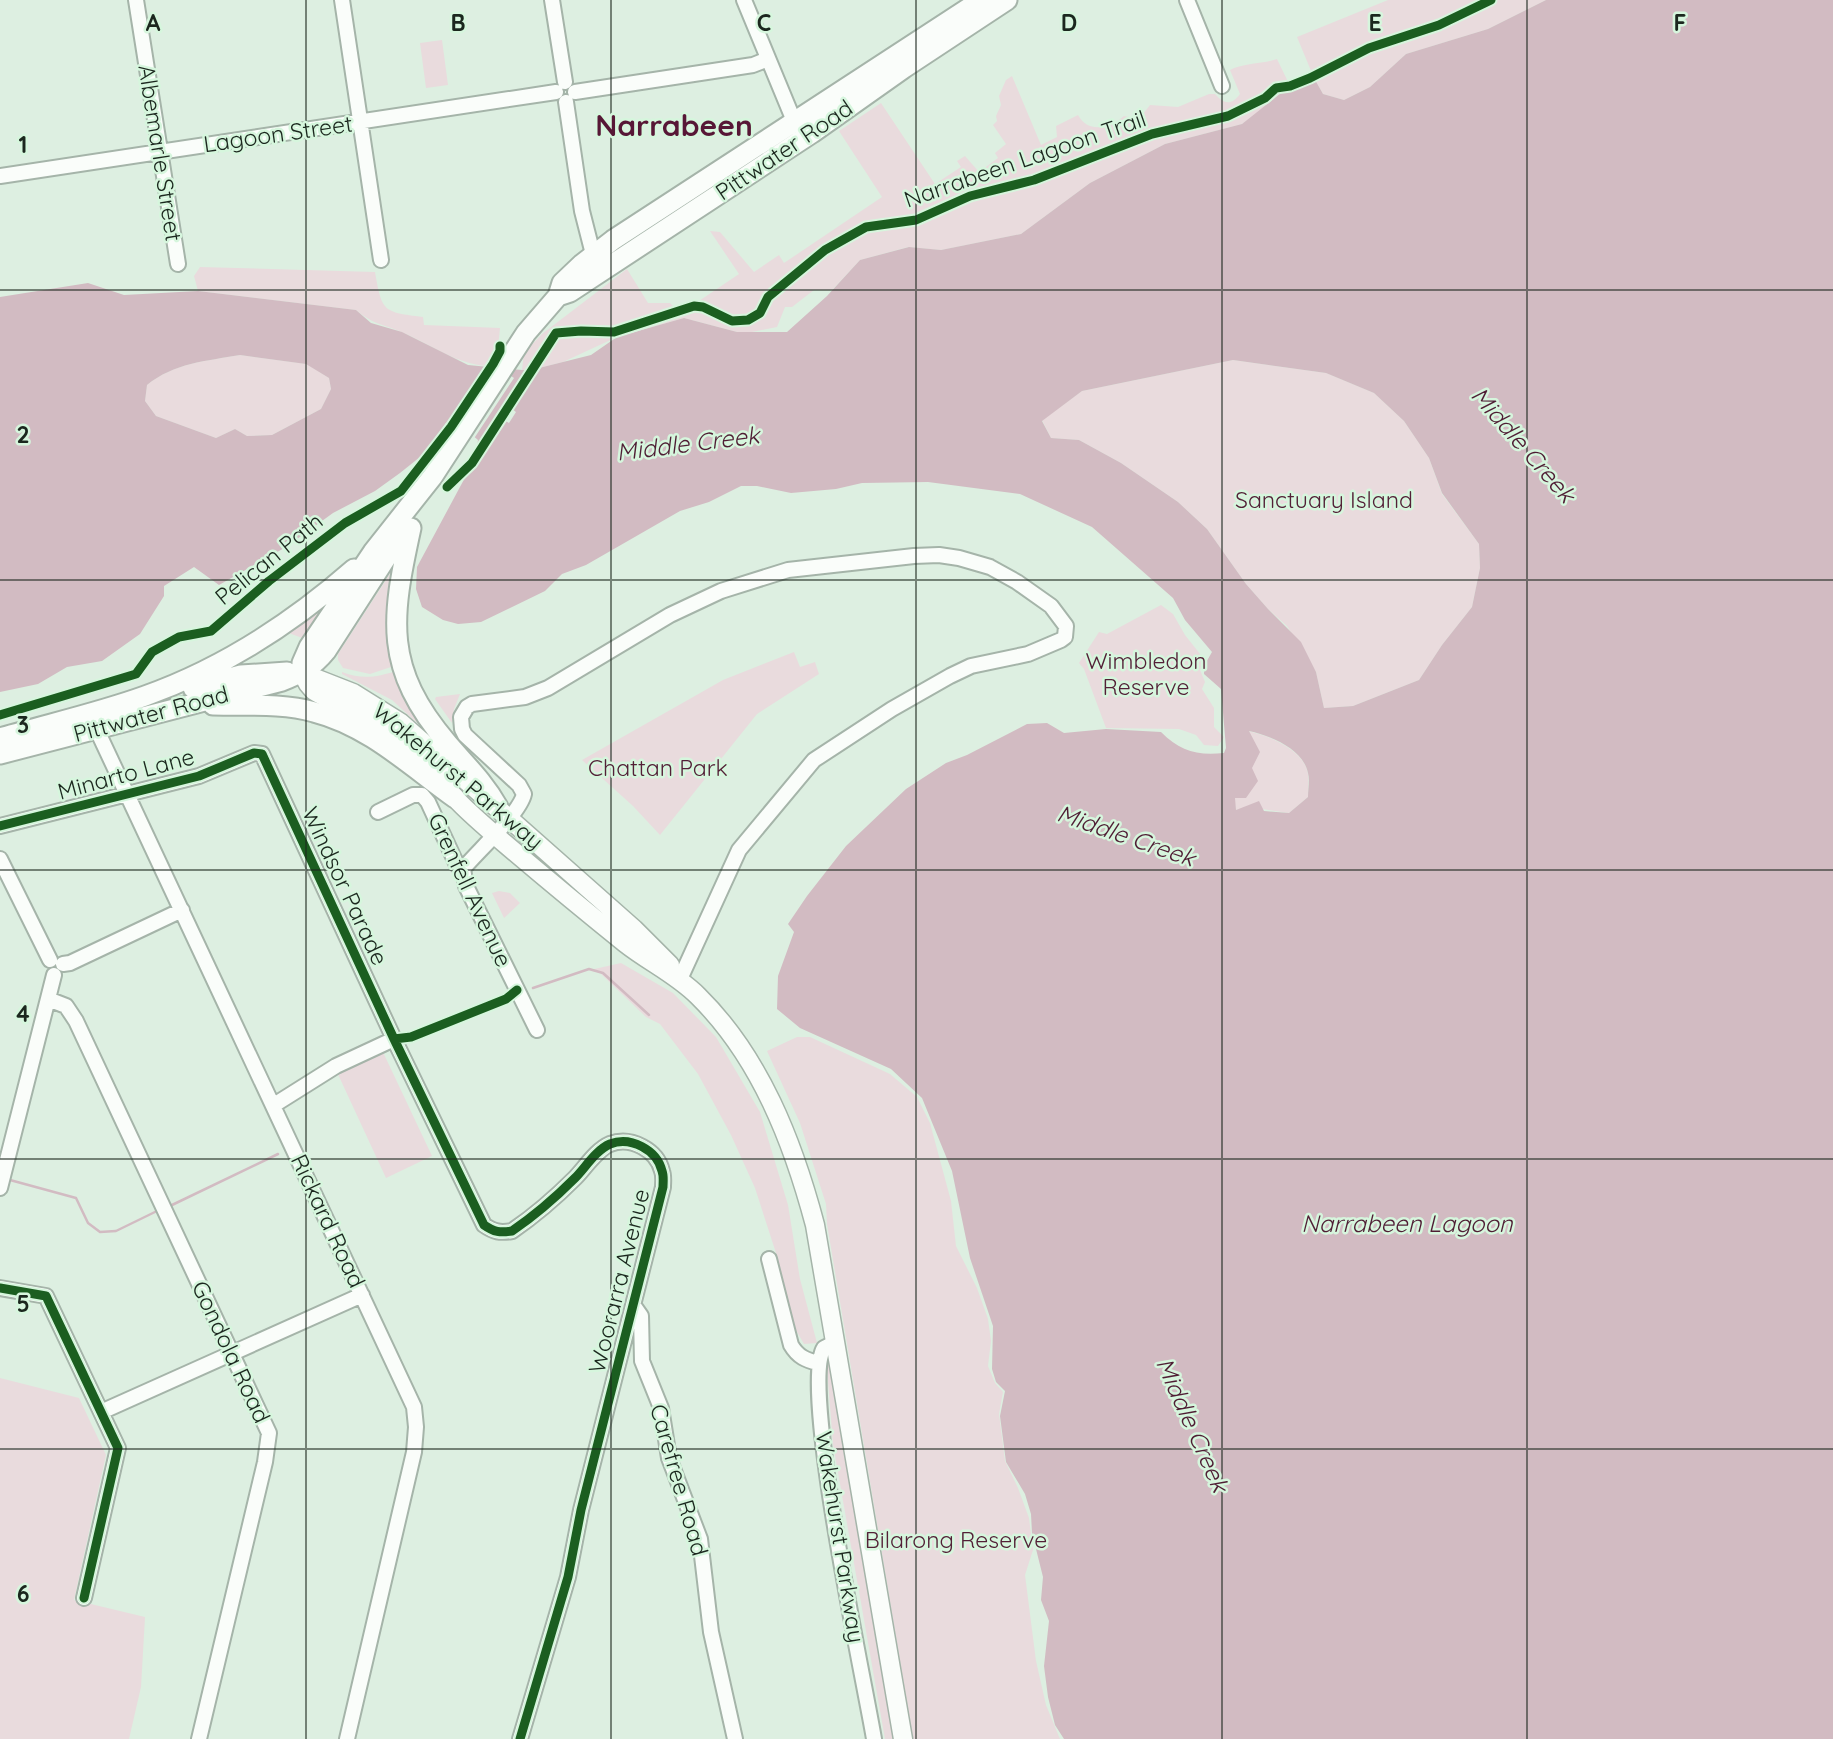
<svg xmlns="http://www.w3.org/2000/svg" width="1833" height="1739" viewBox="0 0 1833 1739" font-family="Quicksand,sans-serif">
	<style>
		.green { fill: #e9dbdd }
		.water { fill: #d2bbc2; fill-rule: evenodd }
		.pier { fill: #ddefe1 }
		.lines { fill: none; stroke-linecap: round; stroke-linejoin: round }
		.stream { stroke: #d2bbc2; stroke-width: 2.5 }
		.minor-casing { stroke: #a5b4a9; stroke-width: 18 }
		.major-casing { stroke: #a5b4a9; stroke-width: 21 }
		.highway-casing { stroke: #a5b4a9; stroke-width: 23 }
		.minor { stroke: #fafdfa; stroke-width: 14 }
		.major { stroke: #fafdfa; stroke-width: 18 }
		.highway { stroke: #fafdfa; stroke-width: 19 }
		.cycleway-casing { stroke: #d6f6dd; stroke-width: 13 }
		.cycleway { stroke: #1b5e20; stroke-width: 9 }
		.grid { fill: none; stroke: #1b271e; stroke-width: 2; stroke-opacity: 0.55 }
		.labels { text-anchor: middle; stroke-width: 5; stroke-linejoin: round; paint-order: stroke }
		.street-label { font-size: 23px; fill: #1b271e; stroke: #d6f6dd }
		.park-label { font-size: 23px; fill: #532037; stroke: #d6f6dd }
		.water-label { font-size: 24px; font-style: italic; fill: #4f1d34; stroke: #d6f6dd }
		.district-label { font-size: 30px; font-weight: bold; fill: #571736; stroke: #d6f6dd }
		.grid-label { font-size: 23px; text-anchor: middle; font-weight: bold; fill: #1b271e; stroke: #d6f6dd; stroke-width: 5; stroke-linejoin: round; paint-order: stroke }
	</style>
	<rect width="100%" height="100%" fill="#ddefe1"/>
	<path class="green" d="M1388,0H1546L1488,29L1406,54L1370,87L1344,100L1323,94L1314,78L1297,37Z
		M442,40L448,85L426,88L420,43Z
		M1277,59L1291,88L1242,124L1165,144L1090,183L1021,234L941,250L908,247L860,260L832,290H814L792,307H785L777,327L752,332H737L684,318L617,337L563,362L531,370H522L524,353L542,334L627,269L648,303H670L675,308L693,305L739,274L710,231L720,232L754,272L779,255L784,263L882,197L839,131L881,103L935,184L961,167L957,161L965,156L979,172L998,158L995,153L1006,144L993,125L997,121L996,116L1001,105L999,96L1006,80L1012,76L1041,145L1057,137L1056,126L1078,115C1089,135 1111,127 1124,116L1133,118L1143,114L1150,105L1178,107L1209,94H1215C1224,104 1231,106 1240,94L1230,70C1242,63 1263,64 1277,59Z
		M200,267L375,272C382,312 383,312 423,317L424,325L500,328L498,348L487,366C457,364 433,346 406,334C385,324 375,326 356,310L198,291L194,276Z
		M240,355L307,364L329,378L331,389L321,409L272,435L247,436L235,429L216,438L156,416L145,401L147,385C174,363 206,361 240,355Z
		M1233,360L1326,373L1374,393L1404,421L1429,458L1442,494L1479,544L1480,568L1472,607L1442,645L1419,680L1353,706L1324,708L1316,672L1287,626L1268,609L1246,584L1207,529L1178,502L1121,463L1079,440L1051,438L1042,420L1082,391Z
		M393,569L397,665L370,674L343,668L338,660V654Z
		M345,585L305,639L286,632Z
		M1161,605L1173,614L1185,635L1204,659L1200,670L1205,682L1202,689L1214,708V727L1224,737L1218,746L1204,745L1196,735L1179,729L1106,728L1084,669L1079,663L1099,632L1107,634Z
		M794,652L800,667L815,662L819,674L757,714L660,835L633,806L582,760L723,680Z
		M397,671L439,743L392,700L342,674V672C363,680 376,677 397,671Z
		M460,694L454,709L452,723L435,699L436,697Z
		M1248,731C1270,736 1304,750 1308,774C1309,781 1308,789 1308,797L1289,813L1249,807L1236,810L1234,798H1246L1252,768Z
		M499,891L510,893L520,903L504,918L492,893Z
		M621,963L673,993L716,1037L760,1112L788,1205L800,1279L817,1343L804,1344L793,1325L777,1256L755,1188L731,1135L698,1074L660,1024L646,1017L600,973L590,970Z
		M797,1037H810L890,1074L917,1097L930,1123L951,1201L956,1246L977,1288L988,1319L991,1341L988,1366L995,1383L1003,1392L999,1414L1005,1461L1018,1488L1029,1518L1033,1550L1025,1575L1036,1661L1046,1705L1060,1739H913L827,1224L826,1204L800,1123L767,1051Z
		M382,1050L432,1156L386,1178L336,1070Z
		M830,1354L895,1739H885L833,1444L826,1357Z
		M0,1378L79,1398L106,1455L74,1600L145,1617L141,1687L129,1739H0Z"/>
	<path class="water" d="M1546,0H1833V1739H1064L1055,1725L1048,1697L1044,1666L1049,1621L1041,1600L1043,1577L1032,1533L1031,1514L1025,1494L1006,1462L1000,1416L1005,1391L996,1382L992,1369L993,1326L970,1258L952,1171L922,1098L891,1069L800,1028L777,1009L778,976L794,932L788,924L807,896L846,846L906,789L946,763L967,755L1027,724L1047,723L1064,733L1106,729L1161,732C1180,751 1197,756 1224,753L1226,748L1221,689L1204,674V666L1212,652L1185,620L1173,598L1092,527L1020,494L928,482L862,483L836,489L791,493L757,486H741L709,502L680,511L586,565L562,574L545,591L481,622L458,624L443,620L422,607L416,589L417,567L475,459L478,440L464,428L446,423L425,453L400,473L375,491L333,513L286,547L219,585L194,567L164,586V596L140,634L102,661L67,667L38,684L0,692V297L88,283L124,295L198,291L356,310L371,323L402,332L468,365L522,370H531L591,355L617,337L684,318L737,332H787L827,296L860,260L909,247L941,250L1021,234L1090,183L1165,144L1242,124L1286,89L1314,78L1323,94L1344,100L1370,87L1406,54L1488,29ZM240,355L306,364L329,378L331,389L321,409L272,435L247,436L235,429L216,438L156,416L145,401L147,385C174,363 206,361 240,355ZM1233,360L1326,373L1374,393L1404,421L1429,458L1442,493L1479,544L1480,568L1472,607L1442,645L1419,680L1353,706L1324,708L1316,672L1301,642L1268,609L1246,584L1207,529L1178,502L1121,463L1079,440L1051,438L1042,421L1082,391ZM1249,731C1271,736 1303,749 1308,773C1310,780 1308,789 1308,797L1289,813L1264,811L1259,801L1236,810L1235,798H1246L1258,781L1252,768L1260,752Z"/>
	<path class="pier" d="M492,363L514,378L473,440L462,431L450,427Z
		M541,364L512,409L516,412L509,423L504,420L476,463L461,477L532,366Z"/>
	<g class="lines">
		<path class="stream" d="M533,988L589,969L603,973L649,1015
			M10,1180L76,1198L88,1223L100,1232L116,1231L157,1211
			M172,1205L278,1154"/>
		<g class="minor-casing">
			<path id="minor" d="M136,0L178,264
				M342,0L381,260
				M552,0L565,82
				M744,0L794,121
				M1187,0L1222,86
				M575,92L753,65L768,59
				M566,102L582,211L595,262
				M0,176L556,92
				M96,728L414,1407L416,1427L414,1452L347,1739
				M378,812L413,795H422L428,802L457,865L463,869L466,886L537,1030
				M0,826L199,776L254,753L262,754L394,1039L484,1225C494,1232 500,1233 512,1231C534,1216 556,1197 575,1178C585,1168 596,1150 610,1144C631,1136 657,1150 662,1171C664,1176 663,1182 663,1187L581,1510L568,1577L520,1739
				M0,859L50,960
				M463,869C477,852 520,813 524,794L519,785L465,735L462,729L461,717L467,707L472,704L525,697L548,688L670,615L721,591L788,570L914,556L939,555L959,558L990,567L1017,582L1051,606L1066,626L1065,637L1061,640L1028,654L971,666L950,676L892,709L814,760L739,850L680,979
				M63,964L70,963L182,910
				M48,999L66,1006L76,1021L269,1433L265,1462L199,1739
				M274,1105L336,1066L394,1039
				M0,1188L54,975
				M769,1259L791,1345C798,1357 806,1360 818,1363
				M0,1288L46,1296L118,1448L84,1598
				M634,1306L641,1316L642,1361L661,1408L669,1458L700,1539L711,1632L735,1739
				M836,1342L824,1348C800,1384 864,1679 874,1739
				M101,1412L362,1295"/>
		</g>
		<g class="major-casing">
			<path id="major" d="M302,673L308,684L314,691C353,713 391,732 425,762C437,773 445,787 456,799C470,814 487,828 503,842C543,876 584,910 625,943C649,962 676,974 698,996C760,1057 793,1142 815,1225L903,1739
				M302,673L353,693L401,723L634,929L670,965"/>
		</g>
		<g class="highway-casing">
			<path id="highway" d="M558,296L570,292L812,133L904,68L1007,0
				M411,528C391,619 383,668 448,744C466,765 484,782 498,807
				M302,673V663L309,647L373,552L433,476L526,333L558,296L562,283L582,264L613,240L981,0
				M193,688L241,675L287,672
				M213,705C246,706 282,703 314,712C369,726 410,766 455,798
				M0,738C48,724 98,713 145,696C224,668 291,624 354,569
				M0,754L282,681C300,674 313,667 326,651L404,530"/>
		</g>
		<use href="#minor" class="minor"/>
		<use href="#major" class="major"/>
		<use href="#highway" class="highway"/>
		<g class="cycleway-casing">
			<path id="cycleway" d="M447,487L472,463L556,333L581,331L614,332L694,306L703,307L732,321L748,320L760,313L768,297L825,250L866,227L916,220L970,196L1034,180L1152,134L1228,116L1265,98L1276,88L1290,86L1310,78L1369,48L1439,25L1491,0
				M0,715L136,674L152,652L179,637L211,631L269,581L345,523L401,491L451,427L493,364L500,351V346
				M0,826L199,776L254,753L262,754L394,1039L484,1225C494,1232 500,1233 512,1231C534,1216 556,1197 575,1178C585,1168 596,1150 610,1144C631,1136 657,1150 662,1171C664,1176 663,1182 663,1187L581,1510L568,1577L520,1739
				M394,1039L411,1037L506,999L517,990
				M0,1288L46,1296L118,1448L84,1598"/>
		</g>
		<use href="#cycleway" class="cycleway"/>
	</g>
	<path class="grid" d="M306,0V1739M611,0V1739M916,0V1739M1222,0V1739M1527,0V1739M0,290H1833M0,580H1833M0,870H1833M0,1159H1833M0,1449H1833"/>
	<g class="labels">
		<g class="street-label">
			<text transform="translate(278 134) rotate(-8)" y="8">Lagoon Street</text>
			<text transform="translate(784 150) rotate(-34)" y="8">Pittwater Road</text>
			<text transform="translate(160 153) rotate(81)" y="8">Albemarle Street</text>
			<text transform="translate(1025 159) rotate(-19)" y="8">Narrabeen Lagoon Trail</text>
			<text transform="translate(269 559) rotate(-39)" y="8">Pelican Path</text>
			<text transform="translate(151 714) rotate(-15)" y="8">Pittwater Road</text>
			<text transform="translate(126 774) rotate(-15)" y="8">Minarto Lane</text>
			<text transform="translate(458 776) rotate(40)" y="8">Wakehurst Parkway</text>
			<text transform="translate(345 886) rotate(65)" y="8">Windsor Parade</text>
			<text transform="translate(470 890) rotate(65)" y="8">Grenfell Avenue</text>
			<text transform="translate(328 1221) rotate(65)" y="8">Rickard Road</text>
			<text transform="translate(619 1281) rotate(-76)" y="8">Woorarra Avenue</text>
			<text transform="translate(231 1352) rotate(65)" y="8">Gondola Road</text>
			<text transform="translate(679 1480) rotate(74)" y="8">Carefree Road</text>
			<text transform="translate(840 1537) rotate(81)" y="8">Wakehurst Parkway</text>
		</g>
		<g class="park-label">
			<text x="1324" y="508">Sanctuary Island</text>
			<text x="1146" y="669">Wimbledon<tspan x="1146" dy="26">Reserve</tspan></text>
			<text x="658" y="776">Chattan Park</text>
			<text x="956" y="1548">Bilarong Reserve</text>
		</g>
		<g class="water-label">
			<text transform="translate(688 444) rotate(-7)" y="8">Middle Creek</text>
			<text transform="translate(1523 445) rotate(49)" y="8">Middle Creek</text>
			<text transform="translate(1126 836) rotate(19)" y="8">Middle Creek</text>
			<text x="1407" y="1232">Narrabeen Lagoon</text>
			<text transform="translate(1192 1425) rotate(66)" y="8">Middle Creek</text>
		</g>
		<g class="district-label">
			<text x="674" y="136">Narrabeen</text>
		</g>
	</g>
	<g class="grid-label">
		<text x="153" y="31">A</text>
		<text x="458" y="31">B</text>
		<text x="764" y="31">C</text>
		<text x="1069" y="31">D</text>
		<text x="1375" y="31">E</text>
		<text x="1680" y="31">F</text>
		<text x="23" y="153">1</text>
		<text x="23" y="443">2</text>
		<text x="23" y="733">3</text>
		<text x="23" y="1022">4</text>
		<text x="23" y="1312">5</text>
		<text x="23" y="1602">6</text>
	</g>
</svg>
